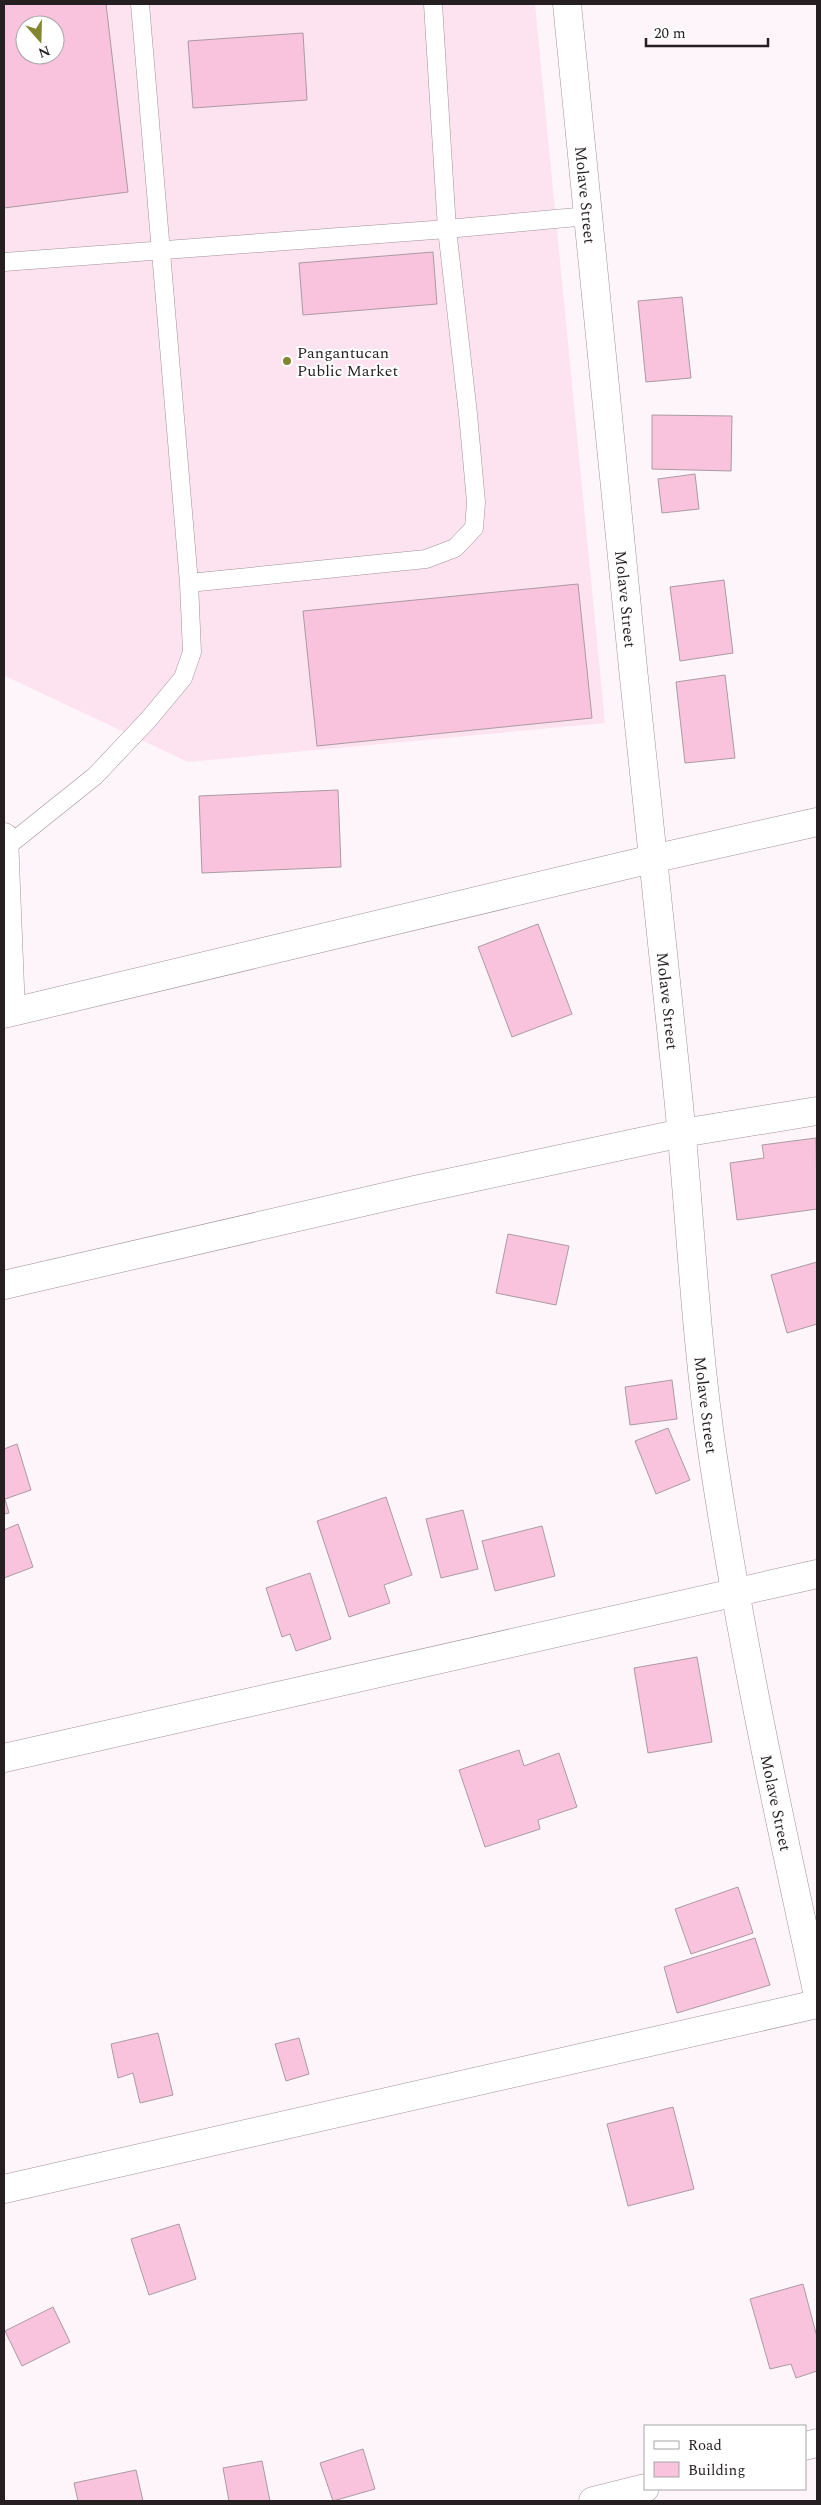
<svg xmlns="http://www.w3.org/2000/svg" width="821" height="2505" viewBox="0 0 821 2505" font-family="Spectral,serif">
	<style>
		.built { fill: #fde3ef; fill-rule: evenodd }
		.building { fill: #f9c3de; stroke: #ab9aa2; fill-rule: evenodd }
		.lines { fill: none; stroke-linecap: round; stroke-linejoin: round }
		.lane-casing { stroke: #a29199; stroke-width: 19 }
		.street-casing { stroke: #a29199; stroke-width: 29 }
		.secondary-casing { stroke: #a29199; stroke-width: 29 }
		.lane { stroke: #fff; stroke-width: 18 }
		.street { stroke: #fff; stroke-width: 28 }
		.secondary { stroke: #fff; stroke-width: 28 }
		.poi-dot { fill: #828631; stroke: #fff; stroke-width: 2 }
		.labels { text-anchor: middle; stroke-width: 4; stroke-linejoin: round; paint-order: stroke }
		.street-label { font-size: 16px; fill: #261f22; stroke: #fff }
		.poi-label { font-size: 16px; fill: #261f22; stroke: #fff; text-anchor: start }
	</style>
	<rect width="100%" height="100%" fill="#fdf5f9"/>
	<path class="built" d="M4,4H535L605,723L188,762L5,676ZM25,25H55V55H25Z"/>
	<path class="building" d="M4,4H106L128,192L4,208ZM25,25H55V55H25Z
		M303,33L307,100L193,108L188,41Z
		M433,252L437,304L303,315L299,263Z
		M682,297L691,378L646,382L638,301Z
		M652,415L732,416L731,471L652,469Z
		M695,474L699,509L662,513L658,479Z
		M724,580L733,653L680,661L670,587Z
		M578,584L592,718L317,746L303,611Z
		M725,675L735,758L685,763L676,682Z
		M338,790L341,867L202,873L199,796Z
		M538,924L572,1014L512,1037L478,947Z
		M816,1138L817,1209L737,1220L730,1163L764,1158L762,1145Z
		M508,1234L569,1246L556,1305L496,1293Z
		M817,1262V1324L787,1333L771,1275Z
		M672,1380L677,1419L630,1425L625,1387Z
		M668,1428L690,1480L656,1494L635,1441Z
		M17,1444L31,1490L5,1499L9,1513L4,1514V1449Z
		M386,1497L412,1575L384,1585L390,1603L349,1617L317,1521Z
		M463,1510L478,1569L441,1578L426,1519Z
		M18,1524L33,1567L4,1578V1530Z
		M542,1526L555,1576L495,1591L482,1541Z
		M310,1573L331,1639L296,1651L290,1634L282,1637L266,1588Z
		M697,1657L712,1742L648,1753L634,1668Z
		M519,1750L524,1766L559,1753L577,1807L538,1820L540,1829L485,1847L459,1770Z
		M738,1887L753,1933L691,1954L675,1909Z
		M755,1938L770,1985L677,2013L664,1967Z
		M158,2033L173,2095L140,2103L133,2073L118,2078L111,2044Z
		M299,2038L309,2074L286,2081L275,2044Z
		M673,2107L694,2189L628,2206L607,2124Z
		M179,2224L196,2279L149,2295L131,2239Z
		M803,2284L817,2337V2371L796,2378L791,2364L770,2369L750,2299Z
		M53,2307L70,2342L22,2366L5,2331Z
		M363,2449L375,2489L333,2501L320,2463Z
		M262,2461L270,2501H229L223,2468Z
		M136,2470L143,2501H78L74,2483Z"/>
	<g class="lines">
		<g class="lane-casing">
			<path id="lane" d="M4,262L447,229L588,216
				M189,583L426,559L455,548L474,528L476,502L468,414L447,229L433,4
				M5,848L95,776L148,720L183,678L192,652L189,583L140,4"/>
		</g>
		<g class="street-casing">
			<path id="street" d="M4,837L11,1012
				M4,1014L652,859L817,822
				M4,1285L415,1190L682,1133L817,1111
				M4,1758L817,1574
				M4,2189L817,2004
				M805,2446L817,2443
				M593,2501L645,2488"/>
		</g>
		<g class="secondary-casing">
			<g id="secondary">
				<path id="s1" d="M567,4C602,361 637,719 676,1076C690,1203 694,1331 713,1457C740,1637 778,1814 817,1991"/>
			</g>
		</g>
		<use href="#lane" class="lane"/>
		<use href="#street" class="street"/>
		<use href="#secondary" class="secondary"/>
	</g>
	<circle class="poi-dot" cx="287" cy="361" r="5"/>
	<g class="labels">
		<g class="street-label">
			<text dy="6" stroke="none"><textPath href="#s1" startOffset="192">Molave Street</textPath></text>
			<text dy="6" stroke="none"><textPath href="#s1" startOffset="598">Molave Street</textPath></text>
			<text dy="6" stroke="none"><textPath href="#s1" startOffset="1002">Molave Street</textPath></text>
			<text dy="6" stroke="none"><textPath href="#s1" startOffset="1408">Molave Street</textPath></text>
			<text dy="6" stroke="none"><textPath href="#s1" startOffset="1812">Molave Street</textPath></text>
		</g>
		<g class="poi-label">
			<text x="297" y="358">Pangantucan<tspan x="297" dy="18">Public Market</tspan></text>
		</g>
	</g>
	<rect width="821" height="2505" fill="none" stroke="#261f22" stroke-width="10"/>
	<rect x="644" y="2425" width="162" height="65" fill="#ffffff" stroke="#a8a5a7"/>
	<rect x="654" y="2441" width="25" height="8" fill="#ffffff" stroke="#a8a5a7"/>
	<text x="688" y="2450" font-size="15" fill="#261f22">Road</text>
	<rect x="654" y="2462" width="25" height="15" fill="#f9c3de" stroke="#a8a5a7"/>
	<text x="688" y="2475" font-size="15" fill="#261f22">Building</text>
	<g transform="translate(40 40) rotate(160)"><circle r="24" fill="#ffffff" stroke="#a8a5a7"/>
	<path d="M0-4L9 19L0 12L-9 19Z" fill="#828631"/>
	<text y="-8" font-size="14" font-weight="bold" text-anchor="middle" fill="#261f22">N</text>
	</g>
	<path d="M646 38v8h122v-8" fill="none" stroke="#261f22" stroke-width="2.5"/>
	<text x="654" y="38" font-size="15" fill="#261f22" stroke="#ffffff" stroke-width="4" paint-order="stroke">20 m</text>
</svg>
